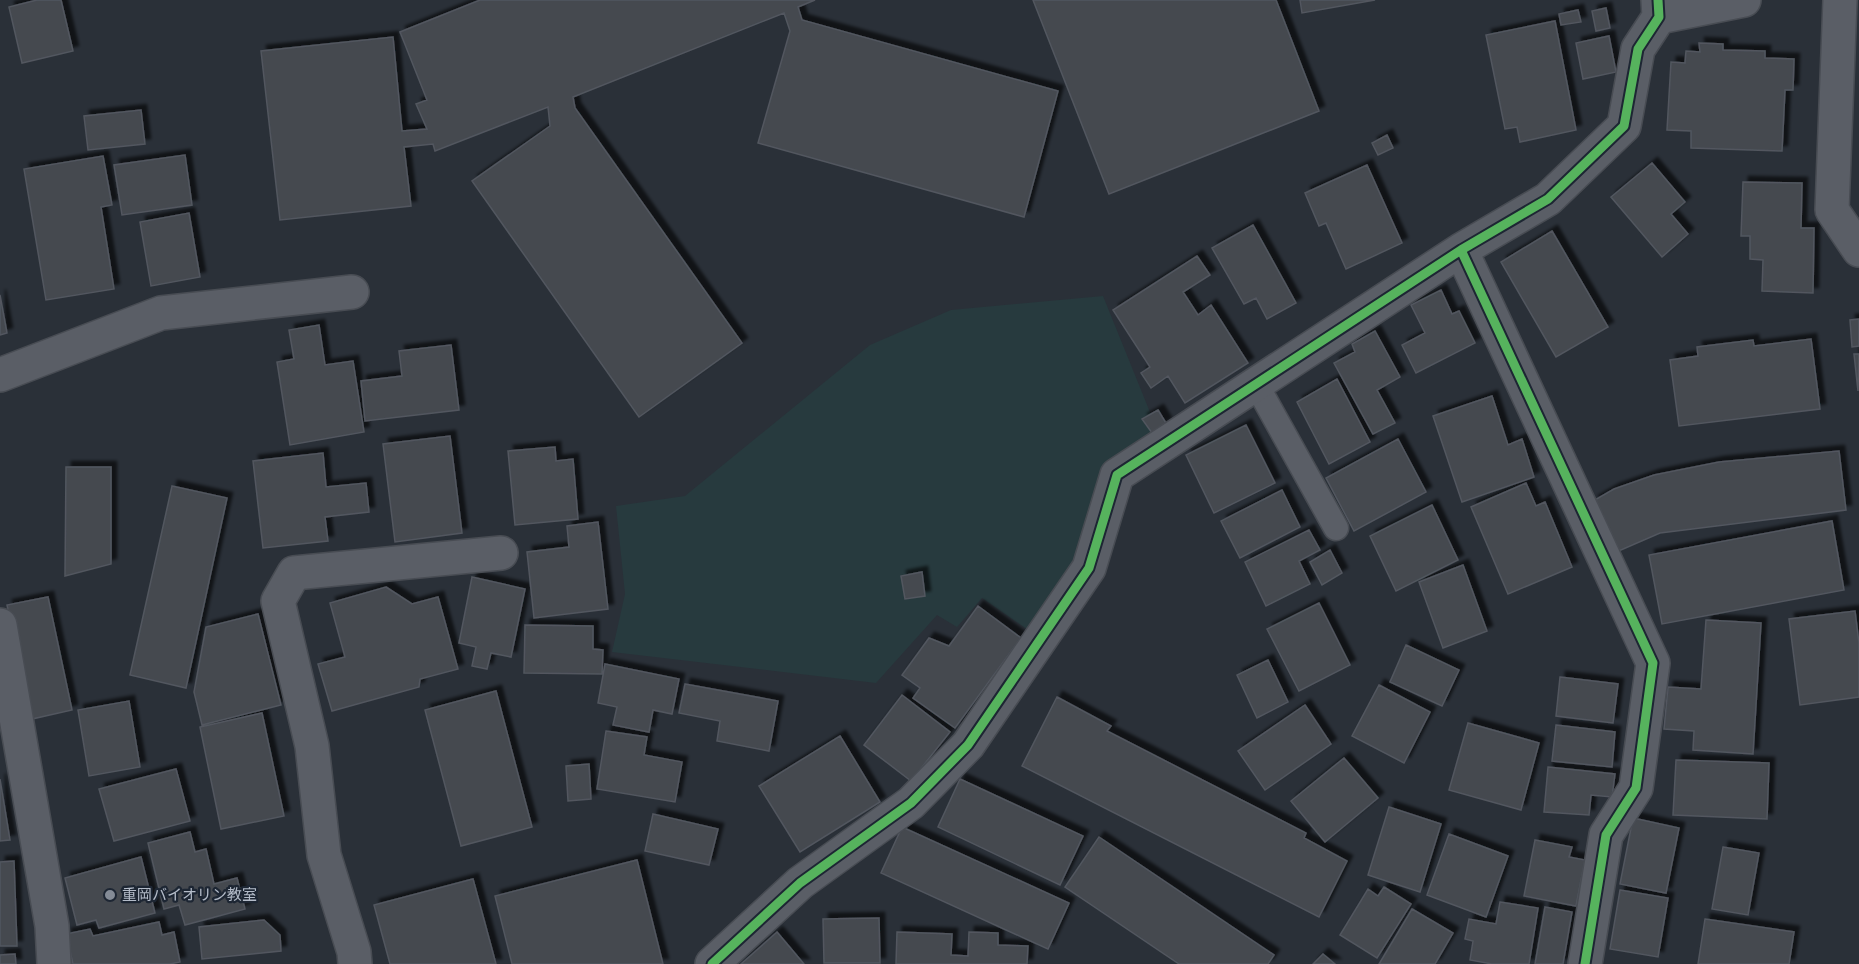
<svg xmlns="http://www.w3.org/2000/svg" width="1859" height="964" viewBox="0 0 1859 964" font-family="Arial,'Noto Sans JP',sans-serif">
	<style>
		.green { fill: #273a3e }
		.building { fill: #444950; stroke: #52575f; stroke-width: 1.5; filter: url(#shadow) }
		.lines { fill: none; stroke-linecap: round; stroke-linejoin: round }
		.lane-casing { stroke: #484c53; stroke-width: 27 }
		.street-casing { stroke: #484c53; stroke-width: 36 }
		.lane { stroke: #5a5e66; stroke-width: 24 }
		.street { stroke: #5a5e66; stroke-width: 33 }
		.cycleway-casing { stroke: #1d2633; stroke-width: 13 }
		.cycleway { stroke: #56b35d; stroke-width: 9 }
		.poi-dot { fill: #848b96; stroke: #1d2633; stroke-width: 2 }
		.labels { text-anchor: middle; stroke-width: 4.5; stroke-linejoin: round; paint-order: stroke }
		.poi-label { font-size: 15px; fill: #b4bcc9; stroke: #1d2633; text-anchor: start }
	</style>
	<defs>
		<filter id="shadow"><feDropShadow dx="5.5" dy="-5.5" stdDeviation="1.5" flood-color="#0009"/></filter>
	</defs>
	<rect width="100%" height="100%" fill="#2a3038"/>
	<path class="green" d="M1103,296L1156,427L1102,471L1076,566L1031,632L982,598L957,627L937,615L876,683L612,652L625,594L616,506L685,496L870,345L951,310Z"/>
	<path class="building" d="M37,0H61L73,51L22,63L9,7Z
		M480,0H815L798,7L802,20L1058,91L1024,217L758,143L790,31L784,13L573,97L575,108L742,343L639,417L472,181L550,126L548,107L435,151L433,144L404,147L411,206L280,220L261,51L393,37L402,131L427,129L416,104L427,100L400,32Z
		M1033,0H1276L1319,111L1109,194Z
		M1300,0H1375L1302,13Z
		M1606,8L1610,28L1596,31L1592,11Z
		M1578,10L1581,22L1561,25L1559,14Z
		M1555,21L1576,130L1520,142L1517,127L1505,129L1486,35Z
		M1609,36L1616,72L1583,79L1576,43Z
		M1699,43L1723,44V50L1765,51V58L1794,59L1793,90H1785L1782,151L1691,148V131L1667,130L1671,62L1685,63L1686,51L1700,52Z
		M141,110L145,144L88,150L84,116Z
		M1387,135L1393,148L1378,155L1372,143Z
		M185,155L192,205L122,215L114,165Z
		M103,156L112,205L101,207L114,289L46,300L24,169Z
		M1652,163L1685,202L1671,214L1688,234L1662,257L1611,197Z
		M1367,165L1402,243L1346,269L1326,223L1319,226L1305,193Z
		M1743,182L1802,183L1801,228H1814L1813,293L1762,291L1763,260L1750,259V236H1741Z
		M189,213L200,277L151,286L140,222Z
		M1253,225L1296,303L1267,319L1256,298L1244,304L1212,248Z
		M1552,231L1608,327L1556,357L1501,262Z
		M1197,256L1210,275L1183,292L1198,315L1211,305L1248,363L1185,403L1168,376L1151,388L1141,373L1150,367L1113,310Z
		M1441,290L1452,314L1459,311L1475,343L1416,373L1402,345L1425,333L1411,305Z
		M0,295L7,333L0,335Z
		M1859,319V346L1852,347L1850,320Z
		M319,325L325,365L353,361L364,432L290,445L277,362L294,359L289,330Z
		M1375,331L1400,377L1377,390L1395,423L1373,434L1334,363L1355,352L1352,344Z
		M1811,339L1820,409L1679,426L1670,360L1698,356L1697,347L1753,340L1754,346Z
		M451,345L459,410L365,421L361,381L402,376L399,351Z
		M1854,354H1859L1858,391Z
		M1337,379L1370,442L1329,464L1297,402Z
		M1492,396L1508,445L1522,439L1534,477L1462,502L1433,416Z
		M1158,410L1166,423L1152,433L1142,419Z
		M1246,425L1275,483L1214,513L1186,455Z
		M450,436L462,533L395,542L383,444Z
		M1398,439L1426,492L1354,531L1326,478Z
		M555,447L556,461L573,459L578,519L515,525L508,451Z
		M1839,451L1846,510L1660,533L1614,553L1593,501L1614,489L1654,475L1719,462Z
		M323,453L326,487L366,483L369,512L325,517L328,541L263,548L253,461Z
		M66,467H111V564L65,576Z
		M1526,483L1536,506L1545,502L1572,567L1508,594L1471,507Z
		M172,486L227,498L186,688L130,675Z
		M1282,490L1300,527L1240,558L1221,521Z
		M1432,505L1458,560L1396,591L1370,536Z
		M1832,521L1844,590L1662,624L1649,555Z
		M598,522L608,609L534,618L527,552L569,547L567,526Z
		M1309,530L1320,550L1299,561L1310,584L1266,606L1245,562Z
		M1330,550L1342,573L1322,585L1310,562Z
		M1463,565L1487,631L1443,648L1419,582Z
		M922,572L925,596L905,599L901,576Z
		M472,577L525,589L511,657L491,653L487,669L472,666L476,647L459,643Z
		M386,587L412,604L438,597L458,669L420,679L419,687L332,711L318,664L345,657L330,603Z
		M48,597L72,710L32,719L7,605Z
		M1319,603L1350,665L1299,691L1267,629Z
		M978,606L1021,638L955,728L913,698L920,688L902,675L929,638L949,646Z
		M1855,611L1859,643V697L1800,705L1789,619Z
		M258,614L281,705L202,725L194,692L206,627Z
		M1706,620L1761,623L1753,754L1693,750L1694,731L1664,729L1668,687L1701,689Z
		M525,625L593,626V649L603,650L602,674L524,673Z
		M1406,645L1459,670L1442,706L1390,682Z
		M1268,660L1288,702L1257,718L1237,675Z
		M605,664L679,679L672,714L653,710L649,732L613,725L617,707L598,703Z
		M1560,677L1618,684L1613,723L1556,716Z
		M685,684L778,701L769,751L717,741L720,721L679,713Z
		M1379,685L1430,712L1404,763L1352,736Z
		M496,691L532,827L461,846L425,710Z
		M902,695L950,732L911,781L864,745Z
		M1057,697L1111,726L1107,731L1306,833L1304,838L1347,861L1319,917L1022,766Z
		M129,701L140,767L89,776L78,710Z
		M1305,705L1331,744L1265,790L1238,751Z
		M262,713L284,816L221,829L200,727Z
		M1468,723L1539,743L1521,810L1449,790Z
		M1556,725L1615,732L1612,767L1552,761Z
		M606,731L647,737L644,755L682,762L675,802L597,789Z
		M840,736L880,802L800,852L759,786Z
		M1344,758L1378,798L1325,842L1291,801Z
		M1676,760L1769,763L1767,819L1673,815Z
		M589,764L591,799L568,801L566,766Z
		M1548,767L1615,774L1612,797L1591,795L1589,815L1544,812Z
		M176,769L190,821L114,841L99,789Z
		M0,779L10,840L0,841Z
		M960,779L1083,836L1060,885L938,827Z
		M1389,807L1441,824L1420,892L1368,875Z
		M653,814L718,829L709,865L645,851Z
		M1633,818L1679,828L1666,893L1620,884Z
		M902,827L1069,903L1048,949L881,873Z
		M190,832L195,852L206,849L214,884L237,878L245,909L185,925L179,905L164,909L148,843Z
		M1449,834L1508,856L1486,917L1427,895Z
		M1099,837L1274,955L1268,964H1179L1065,887Z
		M1535,840L1572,847L1569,857L1585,860L1576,906L1524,896Z
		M1723,847L1759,853L1748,915L1712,909Z
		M141,857L155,913L99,928L96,920L77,925L65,878Z
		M637,860L663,964H512L495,896Z
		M14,861L17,946H0V862Z
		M473,879L496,964H390L374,905Z
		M1384,887L1411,904L1377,958L1340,935L1368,889L1378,896Z
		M1620,890L1668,898L1658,957L1610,949Z
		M1500,902L1538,908L1529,964H1492L1470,960L1473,941L1465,939L1469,919L1496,924Z
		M1545,907L1572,912L1563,964H1535Z
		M1412,909L1453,933L1435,964H1379Z
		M879,918L880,963H824L823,919Z
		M1705,919L1794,932L1789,964H1698Z
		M264,920L280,935L281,951L202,959L199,927Z
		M159,922L162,935L174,932L180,962L170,964H73L66,934L90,929L93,936Z
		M777,932L804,964H741Z
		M897,932L952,934L951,955L968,956L969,932L998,933V945L1028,946L1027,964H896Z
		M15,954L16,964H0V955Z
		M1323,954L1335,964H1313Z"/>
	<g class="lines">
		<g class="lane-casing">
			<path id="lane" d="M1256,384L1336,528"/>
		</g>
		<g class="street-casing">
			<path id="street" d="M1840,0L1832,210L1859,250
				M1659,17L1744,0
				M1461,250L1653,663L1636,788L1606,835L1585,964
				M0,375L161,313L352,292
				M0,625L52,926L54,964
				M355,964L354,952L324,855L312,746L278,601L294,573L501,553
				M712,964L800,883L911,803L968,745L1089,568L1117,475L1461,250L1548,199L1624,126L1638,49L1659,17L1658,0"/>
		</g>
		<use href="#lane" class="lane"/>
		<use href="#street" class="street"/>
		<g class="cycleway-casing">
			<path id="cycleway" d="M1461,250L1653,663L1636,788L1606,835L1585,964
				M712,964L800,883L911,803L968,745L1089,568L1117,475L1461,250L1548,199L1624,126L1638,49L1659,17L1658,0"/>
		</g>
		<use href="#cycleway" class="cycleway"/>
	</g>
	<circle class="poi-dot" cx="110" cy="895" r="6"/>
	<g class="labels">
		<g class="poi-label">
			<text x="122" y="900">重岡バイオリン教室</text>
		</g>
	</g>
</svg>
